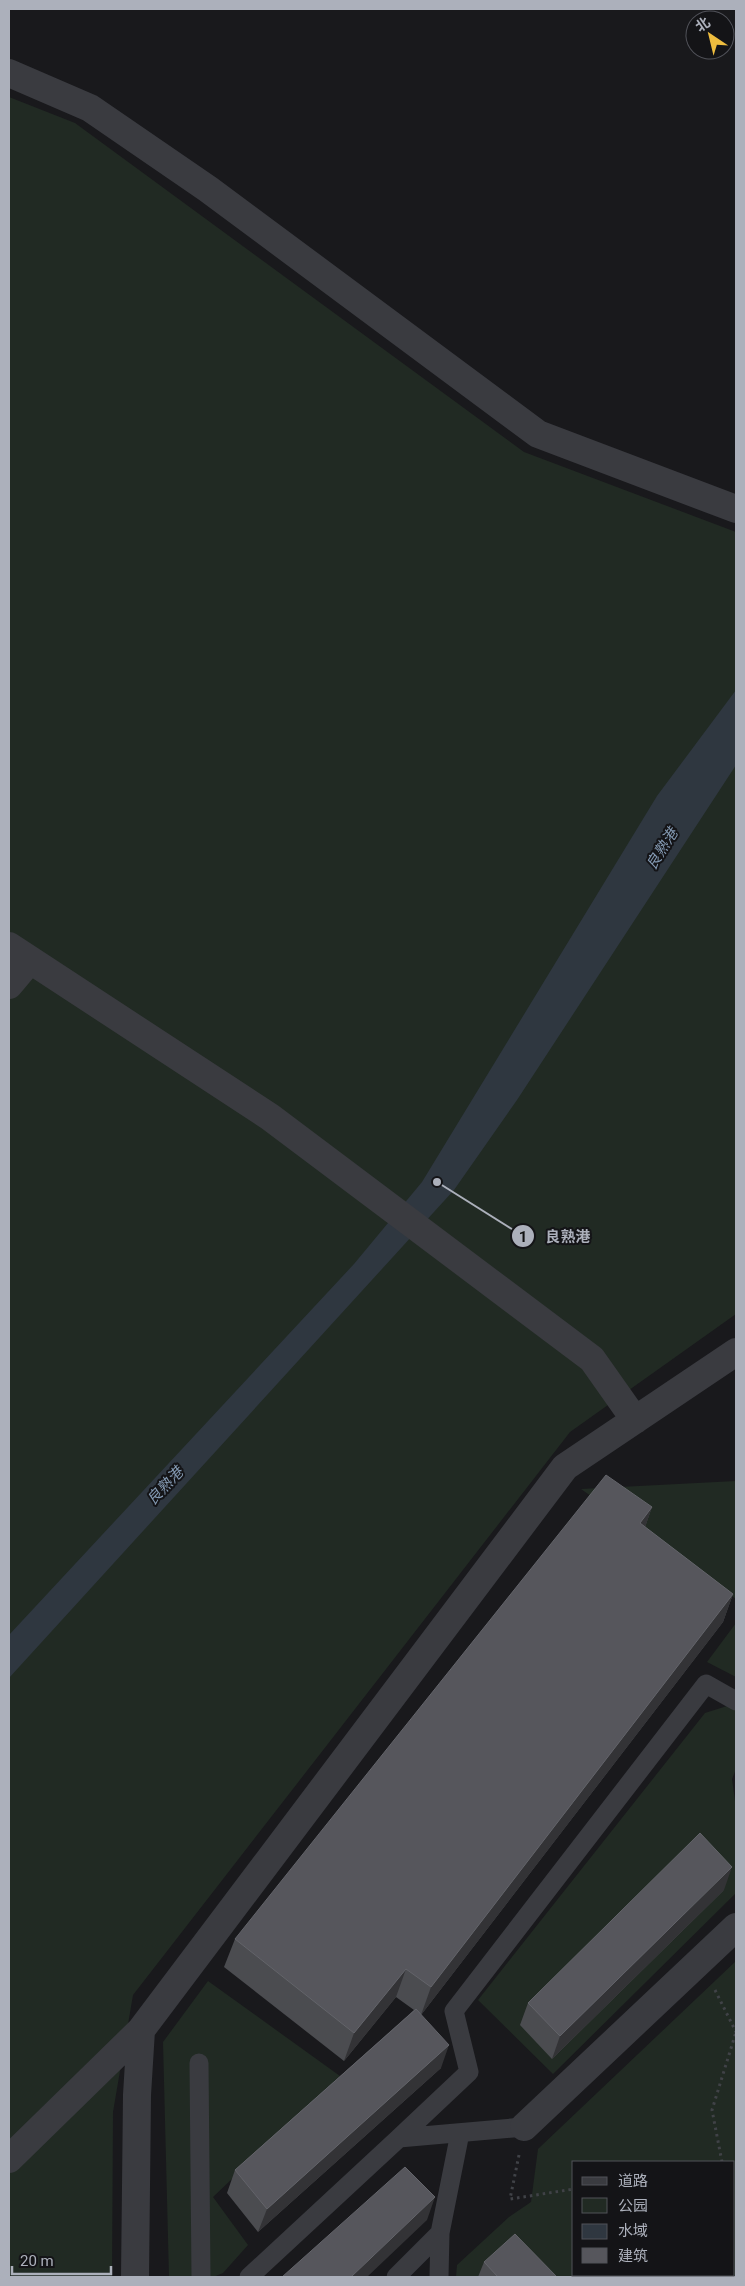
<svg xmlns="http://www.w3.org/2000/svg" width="745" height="2286" viewBox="0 0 745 2286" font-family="Roboto,'Noto Sans SC',sans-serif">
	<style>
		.green { fill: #212a23; fill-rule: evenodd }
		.water { fill: #2f3740 }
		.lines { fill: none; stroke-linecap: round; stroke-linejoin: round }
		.path { stroke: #404247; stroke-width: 3; stroke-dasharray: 2.5 4; stroke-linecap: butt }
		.service { stroke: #3a3b40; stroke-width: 19 }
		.minor { stroke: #3a3b40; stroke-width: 28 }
		.wall { fill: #4b4c50 }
		.shaded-wall { fill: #333336 }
		.building { fill: #56565c; stroke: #63646a }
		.labels { text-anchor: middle; stroke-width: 4; stroke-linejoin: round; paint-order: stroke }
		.water-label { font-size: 15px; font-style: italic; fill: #859bb4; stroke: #141417 }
		.leader { fill: none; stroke: #acb0bb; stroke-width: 2 }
		.callout-dot { fill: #acb0bb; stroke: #141417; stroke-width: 2 }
		.mark-label { font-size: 15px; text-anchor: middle; font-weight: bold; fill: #111 }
		.callout-label { font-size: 15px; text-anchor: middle; font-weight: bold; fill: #acb0bb; stroke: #141417; stroke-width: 4; stroke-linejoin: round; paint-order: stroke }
	</style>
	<rect width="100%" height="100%" fill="#19191c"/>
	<path class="green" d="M9,97L75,123L524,452L736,532V1314L570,1432L133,1995L113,2112L112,2277H9Z
		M736,1481V1599L581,1489Z
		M736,1623V1677L707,1662Z
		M727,1706L736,1711V1769L732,1779L736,1808V1893L553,2074L478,2000L705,1713Z
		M736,1961V2277H456L457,2265L509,2217L531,2202L538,2149ZM574,2162H734V2275H574Z
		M208,1981L340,2076L213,2197L248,2245L223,2273L213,2277H169L163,2042Z"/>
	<path class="water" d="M736,690V765L517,1100L454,1190L9,1678V1635L354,1264L422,1182L657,796Z"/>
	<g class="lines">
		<path class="path" d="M715,1990L736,2032
			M519,2155L510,2199L574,2189
			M722,2162L712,2110L736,2032
			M721,2275L723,2277"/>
		<path class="service" d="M199,2063L201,2277
			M399,2138L469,2072L454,2011L706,1684L736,1701
			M249,2277L399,2138L524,2127
			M396,2277L440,2233L460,2133
			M439,2277L440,2233"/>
		<path class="minor" d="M9,73L90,108L208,189L538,434L736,509
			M9,946L270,1117L592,1359L635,1420
			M9,985L30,960
			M524,2127L736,1927
			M9,2159L141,2030
			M135,2277L137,2095L141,2030L565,1467L736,1352"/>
	</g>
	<path class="wall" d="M652,1507L645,1527L733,1594L723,1622L421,2015L441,2068L258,2232L227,2193L235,2170L414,2010L396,1997L344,2061L224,1967L235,1939Z
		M724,1890L552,2059L520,2025L528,2003Z
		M484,2262L557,2277H478Z"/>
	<path class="shaded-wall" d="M652,1507L642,1536L640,1523Z
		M733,1594L723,1622L421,2015L431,1987Z
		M732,1867L724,1890L552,2059L560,2036Z
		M406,1969L396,1997L344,2061L354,2033Z
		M449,2045L441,2068L258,2232L267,2209Z
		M435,2197L427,2220L367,2277H351Z"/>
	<path class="building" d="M606,1475L652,1507L640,1523L733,1594L431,1987L406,1969L354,2033L235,1939Z
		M700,1833L732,1867L560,2036L528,2003Z
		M416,2009L449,2045L267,2209L235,2170Z
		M405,2167L435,2197L351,2277H282Z
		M515,2234L557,2277H498L484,2262Z"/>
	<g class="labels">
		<g class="water-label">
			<text transform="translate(662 849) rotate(-58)" y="5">良熟港</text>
			<text transform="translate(165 1486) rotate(-47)" y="5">良熟港</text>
		</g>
	</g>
	<path class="leader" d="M437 1182L523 1236"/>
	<g class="callout-dot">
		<circle cx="437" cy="1182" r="5"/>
		<circle cx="523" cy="1236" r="12"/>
	</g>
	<g class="mark-label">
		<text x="523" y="1242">1</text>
	</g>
	<g class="callout-label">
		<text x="568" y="1242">良熟港</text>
	</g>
	<rect width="745" height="2286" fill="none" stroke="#acb0bb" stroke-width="20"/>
	<rect x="572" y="2161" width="162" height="115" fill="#141417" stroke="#515259"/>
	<rect x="582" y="2177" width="25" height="8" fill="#3a3b40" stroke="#515259"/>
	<text x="618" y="2186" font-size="15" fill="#acb0bb">道路</text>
	<rect x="582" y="2198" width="25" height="15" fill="#212a23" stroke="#515259"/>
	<text x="618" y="2211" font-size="15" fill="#acb0bb">公园</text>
	<rect x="582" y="2224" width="25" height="15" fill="#2f3740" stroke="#515259"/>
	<text x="618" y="2236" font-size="15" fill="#acb0bb">水域</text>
	<rect x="582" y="2248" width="25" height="15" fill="#56565c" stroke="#515259"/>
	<text x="618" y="2261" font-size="15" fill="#acb0bb">建筑</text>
	<g transform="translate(710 35) rotate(325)"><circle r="24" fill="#141417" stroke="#515259"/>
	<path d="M0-4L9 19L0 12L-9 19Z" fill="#eebd3f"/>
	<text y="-8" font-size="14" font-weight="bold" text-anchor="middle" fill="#acb0bb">北</text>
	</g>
	<path d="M12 2266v8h99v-8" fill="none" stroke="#acb0bb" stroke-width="2.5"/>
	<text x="20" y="2266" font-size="15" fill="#acb0bb" stroke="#141417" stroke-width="4" paint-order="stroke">20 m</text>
</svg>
